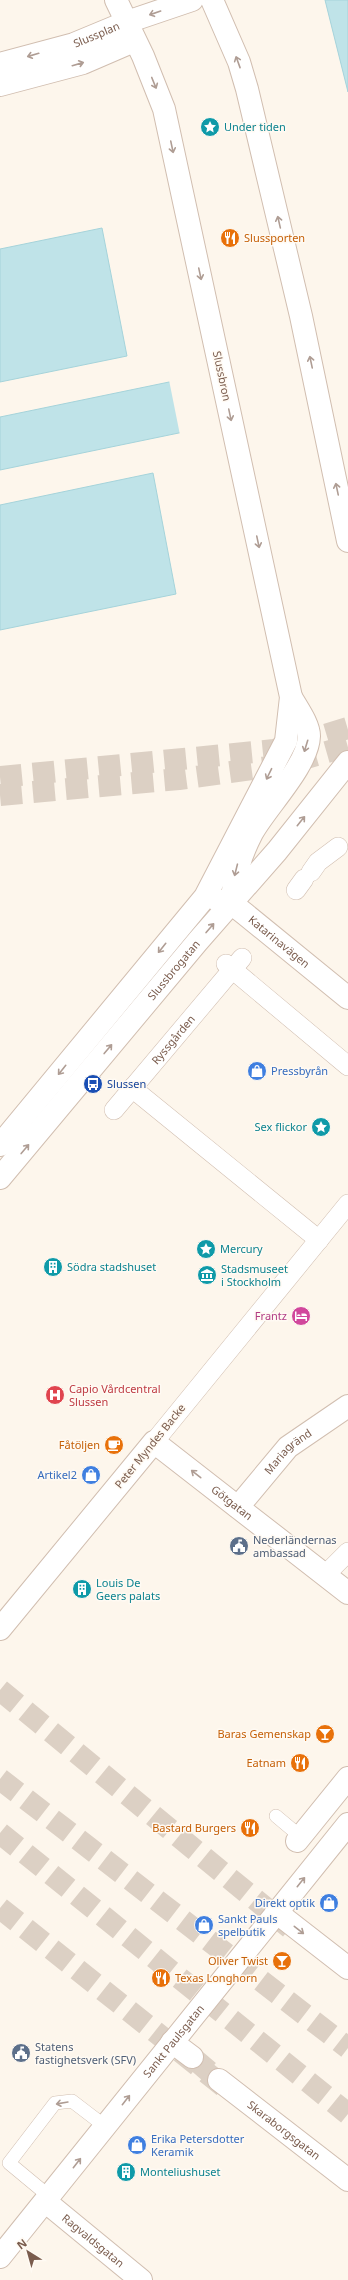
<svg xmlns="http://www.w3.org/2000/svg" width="348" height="2280" viewBox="0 0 348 2280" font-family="'Noto Sans',sans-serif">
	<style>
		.water { fill: #bfe3e8; stroke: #a5d3da }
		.pier { fill: #fdf6ec }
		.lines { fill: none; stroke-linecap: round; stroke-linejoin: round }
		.minor-tunnel { stroke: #dcd0c4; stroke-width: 22; stroke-dasharray: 22 11; stroke-linecap: butt }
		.tertiary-tunnel { stroke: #dcd0c4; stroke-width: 22; stroke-dasharray: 22 11; stroke-linecap: butt }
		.secondary-tunnel { stroke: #dcd0c4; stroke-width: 22; stroke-dasharray: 22 11; stroke-linecap: butt }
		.trunk-tunnel { stroke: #dcd0c4; stroke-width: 22; stroke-dasharray: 22 11; stroke-linecap: butt }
		.service-casing { stroke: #d1beb0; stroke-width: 14 }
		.pedestrian-casing { stroke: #d1beb0; stroke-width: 20 }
		.minor-casing { stroke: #d1beb0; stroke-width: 24 }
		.tertiary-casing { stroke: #d1beb0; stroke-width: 24 }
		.service { stroke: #fff; stroke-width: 13 }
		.pedestrian { stroke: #fff; stroke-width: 19 }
		.minor { stroke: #fff; stroke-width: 22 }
		.tertiary { stroke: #fff; stroke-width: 22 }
		.oneway { stroke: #af9d94 }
		.labels { text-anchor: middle; stroke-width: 3; stroke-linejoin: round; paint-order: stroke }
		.street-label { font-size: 11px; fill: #7a5c4d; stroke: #fffaf3 }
		.culture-label { font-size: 11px; fill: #0d838f; stroke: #fffaf3; text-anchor: start }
		.food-label { font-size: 11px; fill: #c56008; stroke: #fffaf3; text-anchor: end }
		.shop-label { font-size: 11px; fill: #366cbe; stroke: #fffaf3; text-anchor: start }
		.transit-label { font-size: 11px; fill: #164399; stroke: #fffaf3; text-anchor: start }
		.hotel-label { font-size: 11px; fill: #b23c85; stroke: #fffaf3; text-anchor: end }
		.health-label { font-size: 11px; fill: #be3a42; stroke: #fffaf3; text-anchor: start }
		.service-label { font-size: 11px; fill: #4e5e75; stroke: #fffaf3; text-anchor: start }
	</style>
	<rect width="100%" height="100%" fill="#fdf6ec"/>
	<path class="water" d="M325,0H348V92Z
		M102,228L127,356L0,382V249Z
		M348,345V398L0,470V417Z
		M153,473L176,594L0,630V505Z"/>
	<path class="pier" d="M348,343V400L180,435L169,380Z"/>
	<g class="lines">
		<path class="minor-tunnel" d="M192,2057L219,2080"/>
		<path class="tertiary-tunnel" d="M0,1690L290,1928
			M0,1908L232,2093"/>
		<path class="secondary-tunnel" d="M0,777L274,750L348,728
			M0,795L179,779L282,765L348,746"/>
		<path class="trunk-tunnel" d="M0,1779L348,2048
			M0,1833L348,2114"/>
		<g class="service-casing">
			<path id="service" d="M276,1816L301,1837
				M50,2197L9,2163L55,2103L72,2101L106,2127"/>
		</g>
		<g class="pedestrian-casing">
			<g id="pedestrian">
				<path d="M311,872L318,862L338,847"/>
				<path d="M296,890L304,879"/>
				<path d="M226,964L348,1066"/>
				<path d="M132,1088L319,1240"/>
				<path id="s1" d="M114,1110L242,958"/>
				<path d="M154,1442L348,1204"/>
				<path d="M325,1575L348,1552"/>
			</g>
		</g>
		<g class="minor-casing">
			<g id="minor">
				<path id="s2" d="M0,64L74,44L127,22L192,0"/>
				<path d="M0,85L83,63L134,41"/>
				<path id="s3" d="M217,900L231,903L245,914L348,998"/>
				<path d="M231,903C235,876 239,858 252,833C266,807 308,766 309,736C309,724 297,708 291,697"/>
				<path id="s4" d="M238,1507L288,1447L348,1406"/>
				<path id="s5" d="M0,1629L154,1442L348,1593"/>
				<path d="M297,1841L348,1778"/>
				<path d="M276,1912L348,1968"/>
				<path d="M172,2042L192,2057"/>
				<path id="s6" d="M219,2080L348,2180"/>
				<path id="s7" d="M46,2202L141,2280"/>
				<path id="s8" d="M0,2257L348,1824"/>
			</g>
		</g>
		<g class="tertiary-casing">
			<g id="tertiary">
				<path d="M212,0L239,62L247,89L301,316L348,541"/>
				<path d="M0,1145L205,897L286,741L291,697L164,109L143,56L116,0"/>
				<path id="s9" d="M0,1178L198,941L277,851L348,762"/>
			</g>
		</g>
		<use href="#service" class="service"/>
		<use href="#pedestrian" class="pedestrian"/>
		<use href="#minor" class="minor"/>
		<use href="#tertiary" class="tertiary"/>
	</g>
	<defs><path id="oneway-shaft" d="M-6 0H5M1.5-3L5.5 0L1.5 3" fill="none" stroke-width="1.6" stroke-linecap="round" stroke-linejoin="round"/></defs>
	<g class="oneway">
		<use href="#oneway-shaft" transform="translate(155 13) rotate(161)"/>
		<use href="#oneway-shaft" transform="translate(33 55) rotate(164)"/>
		<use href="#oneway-shaft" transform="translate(238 62) rotate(-110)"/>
		<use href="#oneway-shaft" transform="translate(78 64) rotate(-16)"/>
		<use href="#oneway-shaft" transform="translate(154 83) rotate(68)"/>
		<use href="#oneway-shaft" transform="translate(172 147) rotate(78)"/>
		<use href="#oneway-shaft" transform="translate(279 222) rotate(-103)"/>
		<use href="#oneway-shaft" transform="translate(200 274) rotate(78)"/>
		<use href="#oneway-shaft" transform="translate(311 362) rotate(-102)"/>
		<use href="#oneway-shaft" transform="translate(230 415) rotate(78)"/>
		<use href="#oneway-shaft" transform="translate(337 489) rotate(-102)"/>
		<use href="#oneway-shaft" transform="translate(258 542) rotate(78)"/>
		<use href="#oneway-shaft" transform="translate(306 746) rotate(107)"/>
		<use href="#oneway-shaft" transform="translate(269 774) rotate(116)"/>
		<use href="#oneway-shaft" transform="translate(301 821) rotate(-51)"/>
		<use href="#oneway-shaft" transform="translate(236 870) rotate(104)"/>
		<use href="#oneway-shaft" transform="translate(210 928) rotate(-49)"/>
		<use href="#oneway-shaft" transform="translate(162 948) rotate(129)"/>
		<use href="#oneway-shaft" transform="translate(108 1049) rotate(-50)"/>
		<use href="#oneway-shaft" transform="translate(62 1070) rotate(129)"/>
		<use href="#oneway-shaft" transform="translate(25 1149) rotate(-50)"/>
		<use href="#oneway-shaft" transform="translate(196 1474) rotate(-142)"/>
		<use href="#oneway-shaft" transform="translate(301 1882) rotate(-51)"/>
		<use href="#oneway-shaft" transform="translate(299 1930) rotate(38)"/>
		<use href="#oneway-shaft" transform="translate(126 2100) rotate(-52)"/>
		<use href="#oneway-shaft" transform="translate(62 2103) rotate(170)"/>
		<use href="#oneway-shaft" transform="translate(77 2163) rotate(-52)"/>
	</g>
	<defs>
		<g id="sight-disc" transform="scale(1)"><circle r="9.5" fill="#0f9aa8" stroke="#fffaf3"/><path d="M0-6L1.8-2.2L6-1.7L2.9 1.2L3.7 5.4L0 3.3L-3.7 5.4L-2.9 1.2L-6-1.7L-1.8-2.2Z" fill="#fff"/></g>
		<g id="restaurant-disc" transform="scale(1)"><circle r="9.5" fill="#e8710a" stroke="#fffaf3"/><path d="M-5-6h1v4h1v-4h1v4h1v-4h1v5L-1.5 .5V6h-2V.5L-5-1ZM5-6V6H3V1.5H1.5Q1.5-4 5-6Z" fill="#fff"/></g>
		<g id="shop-disc" transform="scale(1)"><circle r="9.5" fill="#3f7fe0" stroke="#fffaf3"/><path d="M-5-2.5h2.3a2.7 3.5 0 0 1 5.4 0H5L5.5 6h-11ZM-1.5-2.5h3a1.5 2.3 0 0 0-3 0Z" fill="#fff"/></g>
		<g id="bus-disc" transform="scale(1)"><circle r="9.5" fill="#1a4fb4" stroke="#fffaf3"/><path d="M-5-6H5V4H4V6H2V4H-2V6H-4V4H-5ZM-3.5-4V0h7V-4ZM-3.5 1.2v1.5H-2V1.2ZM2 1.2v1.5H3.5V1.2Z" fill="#fff"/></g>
		<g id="building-disc" transform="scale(1)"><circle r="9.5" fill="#0f9aa8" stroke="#fffaf3"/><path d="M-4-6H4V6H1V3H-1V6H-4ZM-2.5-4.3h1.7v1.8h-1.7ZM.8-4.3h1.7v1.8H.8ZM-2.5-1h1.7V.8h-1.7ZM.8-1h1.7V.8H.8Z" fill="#fff"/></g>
		<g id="museum-disc" transform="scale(1)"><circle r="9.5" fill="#0f9aa8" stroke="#fffaf3"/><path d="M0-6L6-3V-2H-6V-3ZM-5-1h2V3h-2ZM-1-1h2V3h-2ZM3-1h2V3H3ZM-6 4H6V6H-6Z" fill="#fff"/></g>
		<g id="hotel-disc" transform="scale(1)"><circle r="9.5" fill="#d1479c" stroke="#fffaf3"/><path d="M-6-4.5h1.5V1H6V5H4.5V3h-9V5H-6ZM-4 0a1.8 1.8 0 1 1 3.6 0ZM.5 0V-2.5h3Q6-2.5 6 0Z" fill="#fff"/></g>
		<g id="hospital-disc" transform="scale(1)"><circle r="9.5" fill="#e0444e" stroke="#fffaf3"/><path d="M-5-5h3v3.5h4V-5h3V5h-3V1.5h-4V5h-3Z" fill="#fff"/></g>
		<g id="cafe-disc" transform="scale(1)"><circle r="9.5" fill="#e8710a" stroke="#fffaf3"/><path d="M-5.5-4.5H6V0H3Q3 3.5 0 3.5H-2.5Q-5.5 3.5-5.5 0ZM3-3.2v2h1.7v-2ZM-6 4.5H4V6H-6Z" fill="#fff"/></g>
		<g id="civic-disc" transform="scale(1)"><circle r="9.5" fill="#5c6f8a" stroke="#fffaf3"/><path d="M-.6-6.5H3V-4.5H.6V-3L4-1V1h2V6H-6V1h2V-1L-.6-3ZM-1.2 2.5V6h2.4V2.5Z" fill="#fff"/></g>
		<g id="bar-disc" transform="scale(1)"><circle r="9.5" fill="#e8710a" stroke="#fffaf3"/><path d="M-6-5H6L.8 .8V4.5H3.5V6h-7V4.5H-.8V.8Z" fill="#fff"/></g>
	</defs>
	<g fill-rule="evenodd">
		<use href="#sight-disc" x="210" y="127"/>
		<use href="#restaurant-disc" x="230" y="238"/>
		<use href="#shop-disc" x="257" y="1071"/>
		<use href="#bus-disc" x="93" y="1084"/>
		<use href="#sight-disc" x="321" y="1127"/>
		<use href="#sight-disc" x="206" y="1249"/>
		<use href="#building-disc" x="53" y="1267"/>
		<use href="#museum-disc" x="207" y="1275"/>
		<use href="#hotel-disc" x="301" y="1316"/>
		<use href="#hospital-disc" x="55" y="1395"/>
		<use href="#cafe-disc" x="114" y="1445"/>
		<use href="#shop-disc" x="91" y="1475"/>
		<use href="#civic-disc" x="239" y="1546"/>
		<use href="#building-disc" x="82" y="1589"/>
		<use href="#bar-disc" x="325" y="1734"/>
		<use href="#restaurant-disc" x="300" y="1763"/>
		<use href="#restaurant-disc" x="250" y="1828"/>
		<use href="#shop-disc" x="329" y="1903"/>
		<use href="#shop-disc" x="204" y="1925"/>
		<use href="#bar-disc" x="282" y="1961"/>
		<use href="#restaurant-disc" x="161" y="1978"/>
		<use href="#civic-disc" x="21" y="2053"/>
		<use href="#shop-disc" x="137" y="2145"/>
		<use href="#building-disc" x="126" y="2172"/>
	</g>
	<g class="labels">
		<g class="street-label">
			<text dy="4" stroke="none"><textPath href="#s2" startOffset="101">Slussplan</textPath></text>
			<text transform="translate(222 376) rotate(78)" y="4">Slussbron</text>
			<text dy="4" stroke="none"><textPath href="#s3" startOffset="76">Katarinavägen</textPath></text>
			<text dy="4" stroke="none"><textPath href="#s9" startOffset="271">Slussbrogatan</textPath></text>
			<text dy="4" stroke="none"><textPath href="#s1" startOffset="92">Ryssgården</textPath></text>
			<text transform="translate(150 1446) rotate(-51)" y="4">Peter Myndes Backe</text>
			<text dy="4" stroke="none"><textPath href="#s4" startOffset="75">Mariagränd</textPath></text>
			<text dy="4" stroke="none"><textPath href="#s5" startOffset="341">Götgatan</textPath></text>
			<text dy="4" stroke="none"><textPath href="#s8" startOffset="277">Sankt Paulsgatan</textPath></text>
			<text dy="4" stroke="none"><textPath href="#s6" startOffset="82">Skaraborgsgatan</textPath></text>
			<text dy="4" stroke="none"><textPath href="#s7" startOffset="61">Ragvaldsgatan</textPath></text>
		</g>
		<g class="culture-label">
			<text x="224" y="131">Under tiden</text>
			<text x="307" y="1131" text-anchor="end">Sex flickor</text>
			<text x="220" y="1253">Mercury</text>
			<text x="67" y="1271">Södra stadshuset</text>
			<text x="221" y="1273">Stadsmuseet<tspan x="221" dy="13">i Stockholm</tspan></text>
			<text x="96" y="1587">Louis De<tspan x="96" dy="13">Geers palats</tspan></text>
			<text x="140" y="2176">Monteliushuset</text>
		</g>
		<g class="food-label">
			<text x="244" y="242" text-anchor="start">Slussporten</text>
			<text x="100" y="1449">Fåtöljen</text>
			<text x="311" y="1738">Baras Gemenskap</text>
			<text x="286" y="1767">Eatnam</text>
			<text x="236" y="1832">Bastard Burgers</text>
			<text x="268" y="1965">Oliver Twist</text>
			<text x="175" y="1982" text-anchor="start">Texas Longhorn</text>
		</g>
		<g class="shop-label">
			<text x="271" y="1075">Pressbyrån</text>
			<text x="77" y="1479" text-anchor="end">Artikel2</text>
			<text x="315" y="1907" text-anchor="end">Direkt optik</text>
			<text x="218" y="1923">Sankt Pauls<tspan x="218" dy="13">spelbutik</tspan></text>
			<text x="151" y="2143">Erika Petersdotter<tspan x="151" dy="13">Keramik</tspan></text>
		</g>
		<g class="transit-label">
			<text x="107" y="1088">Slussen</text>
		</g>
		<g class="hotel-label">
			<text x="287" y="1320">Frantz</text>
		</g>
		<g class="health-label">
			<text x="69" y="1393">Capio Vårdcentral<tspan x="69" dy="13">Slussen</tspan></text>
		</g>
		<g class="service-label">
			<text x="253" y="1544">Nederländernas<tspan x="253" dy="13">ambassad</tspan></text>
			<text x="35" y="2051">Statens<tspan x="35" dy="13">fastighetsverk (SFV)</tspan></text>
		</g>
	</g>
	<g transform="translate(28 2252) rotate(323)" stroke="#fffaf3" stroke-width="3" paint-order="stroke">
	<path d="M0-3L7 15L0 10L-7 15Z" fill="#7a5c4d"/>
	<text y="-6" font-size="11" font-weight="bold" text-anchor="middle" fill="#7a5c4d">N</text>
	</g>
</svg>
